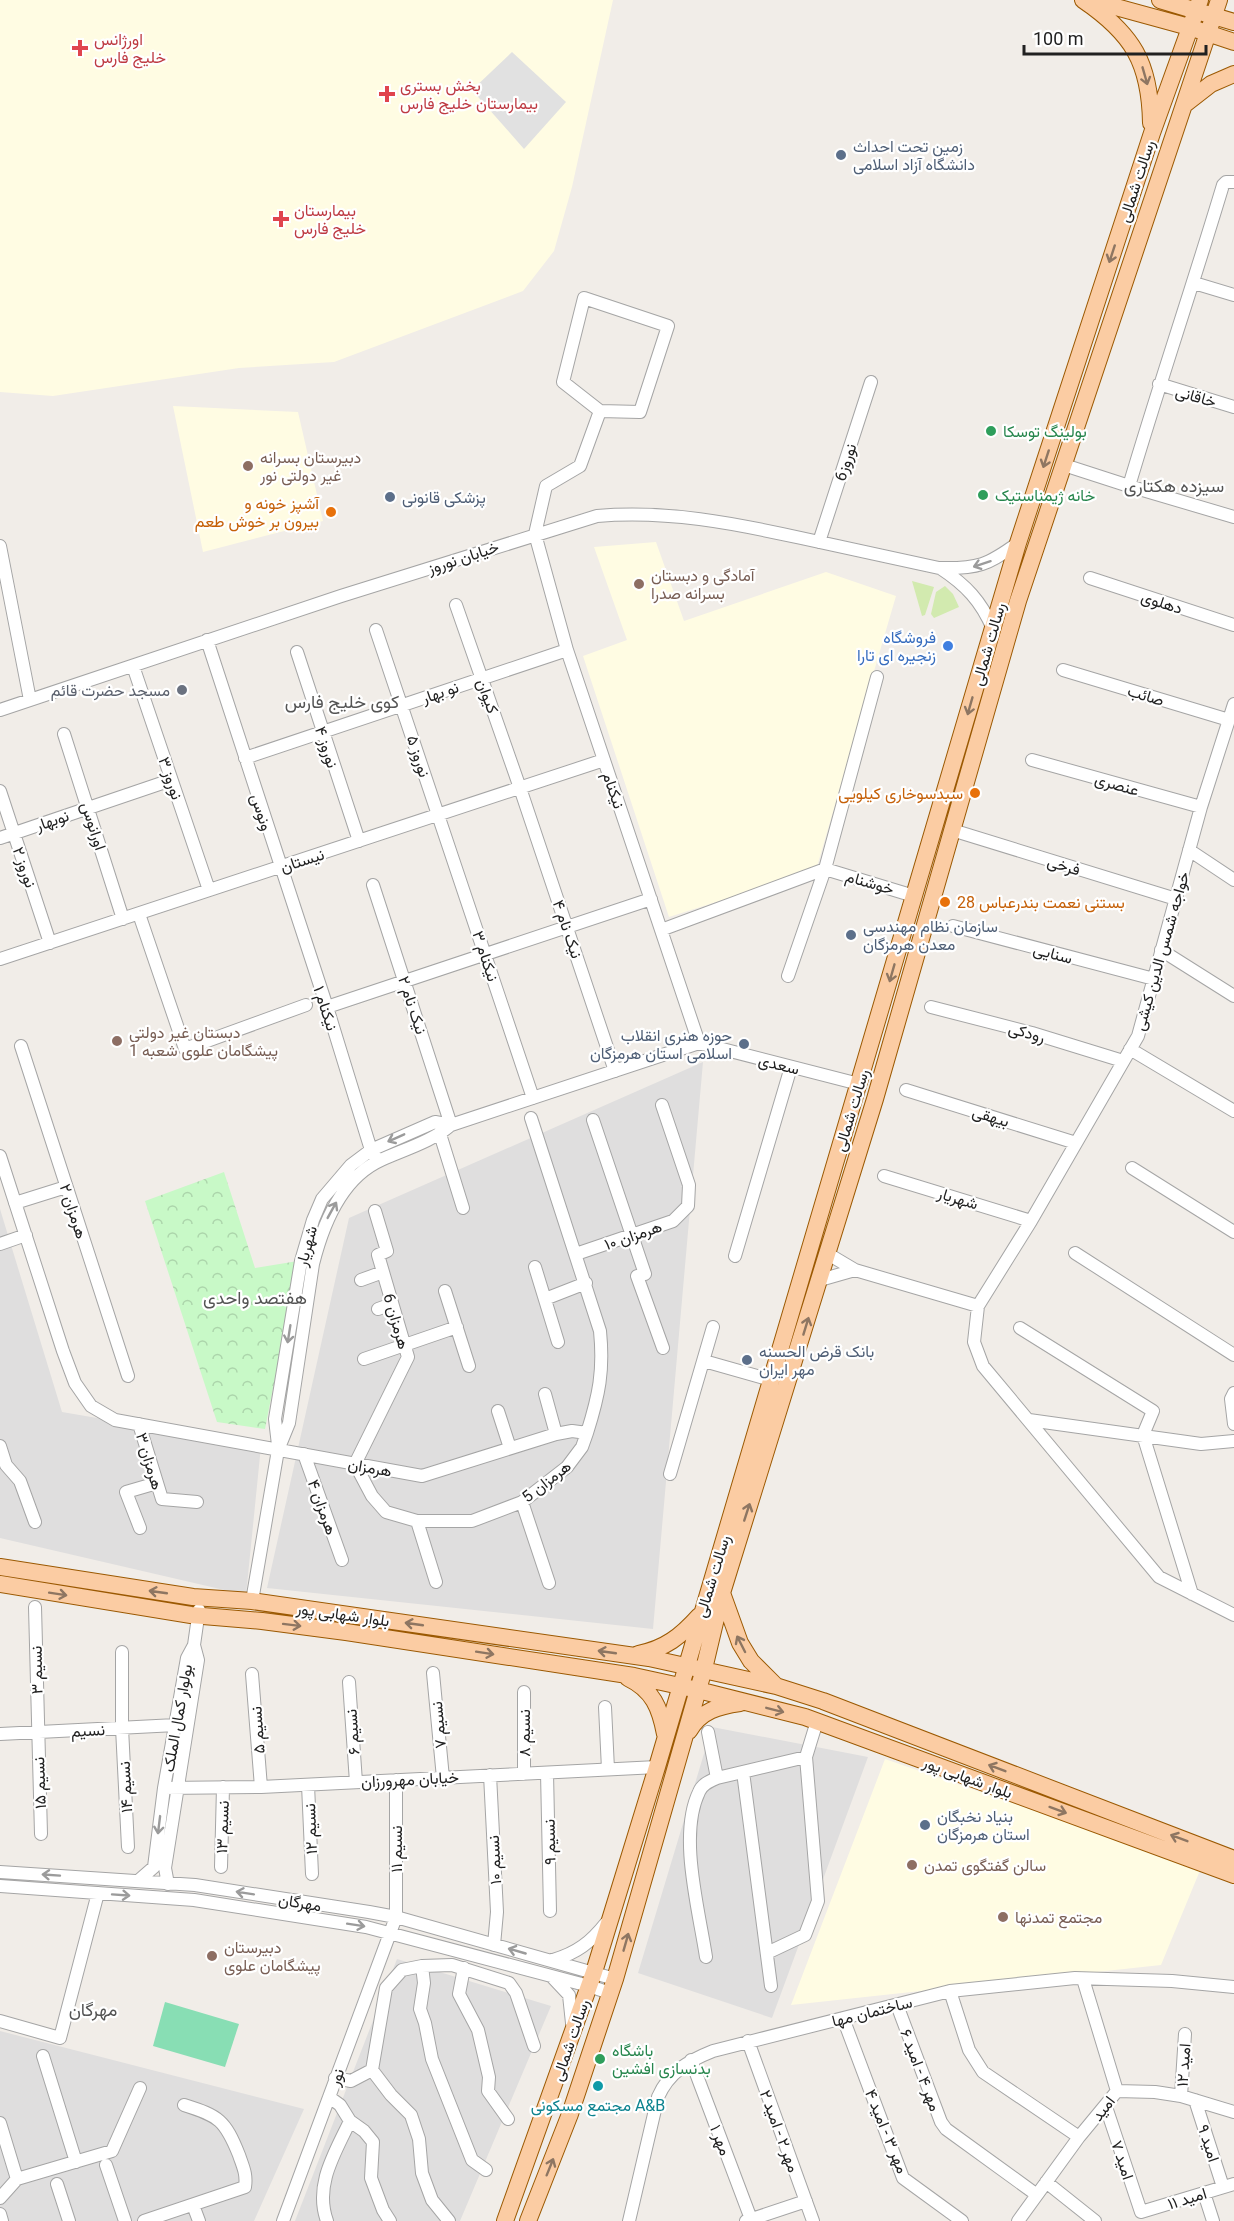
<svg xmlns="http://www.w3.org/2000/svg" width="1234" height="2221" viewBox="0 0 1234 2221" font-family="Roboto,Vazirmatn,sans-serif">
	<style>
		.residential { fill: #dfdede }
		.education { fill: #fffce3 }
		.grass { fill: #d2eaaf }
		.park { fill: url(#park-crowns) }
		.pitch { fill: #88deb4 }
		.parking { fill: #e1e1e1 }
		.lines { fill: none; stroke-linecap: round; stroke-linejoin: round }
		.minor-casing { stroke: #a5a5a5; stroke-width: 14 }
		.major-casing { stroke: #9b5902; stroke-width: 18 }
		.minor { stroke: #fff; stroke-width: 12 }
		.major { stroke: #fbcca3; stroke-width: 16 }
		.oneway { stroke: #8e7662 }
		.oneway2 { stroke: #9b9b9b }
		.health-dot { fill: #e0444e; stroke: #fff; stroke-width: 2 }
		.service-dot { fill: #5c6f8a; stroke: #fff; stroke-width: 2 }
		.leisure-dot { fill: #2e9e5b; stroke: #fff; stroke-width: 2 }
		.education-dot { fill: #8d6e63; stroke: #fff; stroke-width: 2 }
		.food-dot { fill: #e8710a; stroke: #fff; stroke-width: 2 }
		.shop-dot { fill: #3f7fe0; stroke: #fff; stroke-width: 2 }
		.worship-dot { fill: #6b7280; stroke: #fff; stroke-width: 2 }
		.culture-dot { fill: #0f9aa8; stroke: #fff; stroke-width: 2 }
		.labels { text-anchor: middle; stroke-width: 4.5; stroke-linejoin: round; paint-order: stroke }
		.health-label { font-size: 16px; fill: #be3a42; stroke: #fff; text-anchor: start }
		.service-label { font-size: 16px; fill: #4e5e75; stroke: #fff; text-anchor: start }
		.street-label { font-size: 16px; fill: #212121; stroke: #fff }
		.leisure-label { font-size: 16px; fill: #27864d; stroke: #fff; text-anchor: start }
		.education-label { font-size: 16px; fill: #785e54; stroke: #fff; text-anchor: start }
		.food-label { font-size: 16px; fill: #c56008; stroke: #fff; text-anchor: end }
		.shop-label { font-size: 16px; fill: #366cbe; stroke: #fff; text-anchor: end }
		.worship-label { font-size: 16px; fill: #5b616d; stroke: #fff; text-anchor: end }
		.culture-label { font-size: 16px; fill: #0d838f; stroke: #fff }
		.neighbourhood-label { font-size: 18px; fill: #545454; stroke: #fff }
	</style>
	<defs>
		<pattern id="park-crowns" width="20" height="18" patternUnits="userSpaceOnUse" patternTransform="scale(1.5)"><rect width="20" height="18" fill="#c8f9c7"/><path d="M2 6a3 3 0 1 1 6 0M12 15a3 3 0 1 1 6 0" fill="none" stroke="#acd5ab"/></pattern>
	</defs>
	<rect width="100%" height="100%" fill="#f1ede8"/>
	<path class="residential" d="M703,1062L653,1629L267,1588L349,1218Z
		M0,1209L62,1412L261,1446L246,1595L0,1538Z
		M712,1727L868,1757L772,2018L638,1973Z
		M397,1959L551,2006L460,2221H295Z
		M0,2031L304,2109L254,2221H0Z"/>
	<path class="education" d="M0,0H613L572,187L554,251L523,291L334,362L239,368L53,396L0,392Z
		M173,406L298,412L323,521L203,552Z
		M656,542L684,621L826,572L896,596L816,870L669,917L583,656L627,640L594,547Z
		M885,1759L1201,1868L1161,1965L791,2005Z"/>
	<path class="grass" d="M912,581L934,587L925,615L922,616Z
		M945,586L953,594L959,607L934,618L931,614L936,592Z"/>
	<path class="park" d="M224,1172L255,1268L298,1261L265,1429L217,1422L145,1201Z"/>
	<path class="pitch" d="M165,2002L239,2024L225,2067L153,2046Z"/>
	<path class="parking" d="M512,52L566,102L524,149L472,90Z"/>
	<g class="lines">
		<g class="minor-casing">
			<path id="minor" d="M1194,283L1234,295
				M584,298L668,326L640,412L600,411L563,382Z
				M1159,384L1234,407
				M600,411L580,466L546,486L535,534L567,650L699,1043
				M1064,465L1129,486L1234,517
				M1129,486C1159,385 1193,285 1223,185L1226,182H1234
				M819,542L871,382
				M0,546L30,700
				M940,568C966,585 981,601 993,629
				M1090,578L1234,625
				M456,605L520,788L615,1071
				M376,630L533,1098
				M207,640L327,1007L371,1150L378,1161
				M297,652L359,841
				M133,666L209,890
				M1063,670L1229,720
				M1234,704L1201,807L1138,1036L1031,1221L978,1306L974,1342L983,1366L1159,1577L1234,1615
				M0,710L341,596L597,516C667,510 733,523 801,538C847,548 893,558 939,568C978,569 988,565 1018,543
				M64,734L123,919
				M245,758L567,650
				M1032,760L1201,807
				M0,791L50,943
				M952,830L1176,899
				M0,838L171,780
				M1189,850L1234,880
				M373,885L451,1125
				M139,914L185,1049L306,1005
				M953,926L1154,979
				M661,930L825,869L914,896
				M1161,950L1234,996
				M0,959L604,760
				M788,976L825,869L877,677
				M327,1007L651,899
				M931,1007L1032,1033L1123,1061
				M699,1043L859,1084
				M21,1046L128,1376
				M1130,1049L1234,1111
				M906,1090L1076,1143
				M593,1120L645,1274L637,1276L663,1348
				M440,1134L463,1208
				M0,1156L63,1351L75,1383L91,1406L115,1420L422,1476L556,1434L572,1431L587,1433C599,1395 604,1371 600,1331L531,1118
				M1132,1168L1234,1232
				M884,1176L1031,1221
				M15,1203L66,1187
				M375,1211L387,1251L378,1255L408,1357L355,1464L372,1496L386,1512L417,1521H472L522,1502L567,1467L582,1447L587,1433
				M0,1244L26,1235
				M1075,1253L1234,1355
				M576,1254L673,1221L688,1206L689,1185L662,1105
				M828,1254L855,1270L978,1306
				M735,1256L791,1067
				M535,1267L558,1342
				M361,1280L383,1272
				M820,1280L855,1270
				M445,1291L469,1366
				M545,1299L586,1283
				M378,1309L392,1304
				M1020,1328L1153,1411L1143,1435L1192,1594
				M364,1359L457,1327
				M704,1361L771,1380
				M1234,1393L1231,1399L1234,1424
				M545,1394L556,1434
				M498,1411L510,1448
				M1029,1420L1201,1444L1234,1441
				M139,1424L162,1499L197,1502
				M278,1445L275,1419L301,1261L313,1220L322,1199L351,1165L371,1150L435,1122L451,1125
				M0,1446L6,1465L20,1481L35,1522
				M304,1454L342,1560
				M670,1474L713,1327
				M522,1502L549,1583
				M417,1521L436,1582
				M140,1528L126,1492L157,1483
				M252,1601L278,1450L289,1423L313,1264C323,1224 341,1178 381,1160C405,1149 431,1142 451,1125L699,1043
				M35,1607L41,1834
				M122,1652V1728L128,1847
				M433,1673L443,1778
				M252,1674L261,1787
				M349,1682L356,1782
				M605,1707L608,1769
				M708,1732L717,1778
				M0,1734L176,1725
				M743,1772L771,1986
				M547,1773L550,1911
				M524,1774V1692
				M490,1775L497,1912L494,1945
				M308,1785L312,1874
				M164,1788L261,1787L657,1767
				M221,1867L223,1787
				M0,1872L195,1885L369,1912L396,1917L615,1979
				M138,1881L154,1867L164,1788L187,1658L194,1645L199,1610
				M168,1884L165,1868L198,1660L194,1645
				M0,1886L194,1900L366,1927L589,1986L610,1993
				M767,1953L805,1935L818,1901L806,1757L817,1721
				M706,1957C699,1910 678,1835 699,1792C702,1784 710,1781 717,1778L806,1757
				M553,1960C577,1953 591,1942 606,1923
				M422,1966L424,1983L420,2009L425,2023L432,2059L472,2160L486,2170
				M464,1968L459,1994L478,2030L489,2077L488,2091L508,2119
				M553,1978L569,1995L572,2023
				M1083,1979L1117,2091
				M950,1991L969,2050L983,2072L1079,2137
				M897,2005L941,2122L946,2129L1037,2195
				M843,2018L903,2178L962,2221
				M0,2021L60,2038L98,1893
				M748,2041L813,2221
				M43,2056L76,2162
				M691,2060L751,2219
				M372,2070L391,2095L411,2115L419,2139L422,2173L432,2200L449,2221
				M335,2078L351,2081L372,2070L386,1988L402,1970L422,1966L452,1965L509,1983L516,1993L534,2046
				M1181,2096L1185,2034
				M329,2097L340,2105L350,2121L364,2131L373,2142L371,2178L383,2210L390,2221
				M1195,2100L1223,2187
				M1106,2107L1141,2212L1234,2184
				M0,2123L17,2179L0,2198
				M106,2165L125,2221
				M17,2179L112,2151L140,2088
				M1046,2182L1095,2221
				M57,2184L69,2221
				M1204,2193L1213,2221
				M193,2205L199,2221
				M0,2214L2,2221
				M144,2221L245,2187C247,2174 243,2167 239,2155C225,2120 219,2116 184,2105
				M283,2221L396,1917V1780
				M327,2221C314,2185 335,2153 350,2121
				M629,2221L658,2097C669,2072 688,2061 713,2051L950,1991L1075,1978L1172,1981L1234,1987
				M746,2221L806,2201
				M1018,2221L1079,2137L1117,2091L1155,2092L1181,2096L1234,2112"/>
		</g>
		<g class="major-casing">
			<path id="major" d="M1083,0C1133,34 1150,63 1151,123
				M1160,0L1234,22
				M1094,1L1189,27L1234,42
				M1184,105L1211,84L1234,74
				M0,1567L193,1597L252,1601L649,1658L776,1686L823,1701L1234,1859
				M0,1584L191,1615L262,1621L346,1632L634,1676L698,1690L805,1717L1234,1875
				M722,1593L740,1643L751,1661L775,1685
				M638,1654C665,1649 681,1636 699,1616
				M628,1678C653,1690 660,1708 665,1734
				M689,1731C700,1711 719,1706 740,1703
				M505,2221L594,1972L657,1767L1018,543L1152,133L1200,0
				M528,2221L570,2114L615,1979L704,1669L722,1593L875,1099L1018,601L1219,0"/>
		</g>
		<use href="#minor" class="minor"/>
		<use href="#major" class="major"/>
	</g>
	<defs><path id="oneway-shaft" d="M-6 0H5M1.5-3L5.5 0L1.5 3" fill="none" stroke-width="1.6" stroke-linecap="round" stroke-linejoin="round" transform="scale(1.5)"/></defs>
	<g class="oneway">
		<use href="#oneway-shaft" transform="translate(1145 76) rotate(74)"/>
		<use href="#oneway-shaft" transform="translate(1112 254) rotate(108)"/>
		<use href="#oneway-shaft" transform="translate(1046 459) rotate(108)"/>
		<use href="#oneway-shaft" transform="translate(970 706) rotate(106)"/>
		<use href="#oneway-shaft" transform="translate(892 973) rotate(106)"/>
		<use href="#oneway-shaft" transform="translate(806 1326) rotate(-73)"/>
		<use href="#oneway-shaft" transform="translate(747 1512) rotate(-72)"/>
		<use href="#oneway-shaft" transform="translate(158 1592) rotate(-172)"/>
		<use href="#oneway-shaft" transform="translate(58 1594) rotate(9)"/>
		<use href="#oneway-shaft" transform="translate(414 1624) rotate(-172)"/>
		<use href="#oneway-shaft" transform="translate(292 1625) rotate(7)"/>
		<use href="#oneway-shaft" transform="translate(741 1644) rotate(-117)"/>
		<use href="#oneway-shaft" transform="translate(607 1652) rotate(-172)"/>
		<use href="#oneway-shaft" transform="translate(485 1653) rotate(9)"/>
		<use href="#oneway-shaft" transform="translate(775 1710) rotate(14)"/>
		<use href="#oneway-shaft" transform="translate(997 1768) rotate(-159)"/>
		<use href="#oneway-shaft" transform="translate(1058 1810) rotate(20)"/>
		<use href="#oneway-shaft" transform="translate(1179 1838) rotate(-159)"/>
		<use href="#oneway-shaft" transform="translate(626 1942) rotate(-74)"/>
		<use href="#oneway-shaft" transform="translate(550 2167) rotate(-68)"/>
	</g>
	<g class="oneway2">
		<use href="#oneway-shaft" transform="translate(982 564) rotate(162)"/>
		<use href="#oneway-shaft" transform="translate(396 1138) rotate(156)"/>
		<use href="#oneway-shaft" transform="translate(332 1210) rotate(-61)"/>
		<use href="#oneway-shaft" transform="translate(289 1334) rotate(99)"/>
		<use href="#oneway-shaft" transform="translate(159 1825) rotate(97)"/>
		<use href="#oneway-shaft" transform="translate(51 1875) rotate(-176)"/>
		<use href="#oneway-shaft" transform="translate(245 1893) rotate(-171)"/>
		<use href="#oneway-shaft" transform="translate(121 1895) rotate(4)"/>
		<use href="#oneway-shaft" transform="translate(356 1925) rotate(9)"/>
		<use href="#oneway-shaft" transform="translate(517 1951) rotate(-164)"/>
	</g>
	<g class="health-dot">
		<path d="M77 39h6v6h6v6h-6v6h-6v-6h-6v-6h6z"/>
		<path d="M384 85h6v6h6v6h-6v6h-6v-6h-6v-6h6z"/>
		<path d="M278 210h6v6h6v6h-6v6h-6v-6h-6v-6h6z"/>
	</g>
	<g class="service-dot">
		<circle cx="841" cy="155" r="6"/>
		<circle cx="390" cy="497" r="6"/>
		<circle cx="851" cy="935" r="6"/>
		<circle cx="744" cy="1044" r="6"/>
		<circle cx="747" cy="1360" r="6"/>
		<circle cx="925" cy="1825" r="6"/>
	</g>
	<g class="leisure-dot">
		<circle cx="991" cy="431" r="6"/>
		<circle cx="983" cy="495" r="6"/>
		<circle cx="600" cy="2059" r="6"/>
	</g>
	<g class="education-dot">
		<circle cx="248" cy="466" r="6"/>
		<circle cx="639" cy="584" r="6"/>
		<circle cx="117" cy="1041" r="6"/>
		<circle cx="912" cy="1865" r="6"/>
		<circle cx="1003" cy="1917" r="6"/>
		<circle cx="212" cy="1956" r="6"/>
	</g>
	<g class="food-dot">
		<circle cx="331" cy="512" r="6"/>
		<circle cx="975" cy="793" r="6"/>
		<circle cx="945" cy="902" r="6"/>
	</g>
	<circle class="shop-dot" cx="948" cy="646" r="6"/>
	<circle class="worship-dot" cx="182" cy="690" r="6"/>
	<circle class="culture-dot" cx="598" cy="2086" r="6"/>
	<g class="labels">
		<g class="health-label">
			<text x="94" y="45">اورژانس<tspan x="94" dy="18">خلیج فارس</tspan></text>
			<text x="400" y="91">بخش بستری<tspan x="400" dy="18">بیمارستان خلیج فارس</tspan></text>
			<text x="294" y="216">بیمارستان<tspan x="294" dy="18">خلیج فارس</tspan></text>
		</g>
		<g class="service-label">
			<text x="853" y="152">زمین تحت احداث<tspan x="853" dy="18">دانشگاه آزاد اسلامی</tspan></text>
			<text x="402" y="503">پزشکی قانونی</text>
			<text x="863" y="932">سازمان نظام مهندسی<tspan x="863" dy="18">معدن هرمزگان</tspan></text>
			<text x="732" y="1041" text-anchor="end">حوزه هنری انقلاب<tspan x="732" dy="18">اسلامی استان هرمزگان</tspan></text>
			<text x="759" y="1357">بانک قرض الحسنه<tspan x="759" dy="18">مهر ایران</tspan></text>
			<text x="937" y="1822">بنیاد نخبگان<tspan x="937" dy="18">استان هرمزگان</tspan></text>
		</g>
		<g class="street-label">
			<text transform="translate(1136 181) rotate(-72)" y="6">رسالت شمالی</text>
			<text transform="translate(1196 396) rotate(16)" y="6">خاقانی</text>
			<text transform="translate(845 462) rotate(-72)" y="6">نوروز6</text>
			<text transform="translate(463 557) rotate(-18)" y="6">خیابان نوروز</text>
			<text transform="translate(1162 602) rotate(18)" y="6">دهلوی</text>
			<text transform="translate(988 644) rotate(-74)" y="6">رسالت شمالی</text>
			<text transform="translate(440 692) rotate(-19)" y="6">نو بهار</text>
			<text transform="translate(1146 695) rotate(17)" y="6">صائب</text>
			<text transform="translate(488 696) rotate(70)" y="6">کیوان</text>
			<text transform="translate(327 747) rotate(72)" y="6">نوروز ۴</text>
			<text transform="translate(419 756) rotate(72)" y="6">نوروز ۵</text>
			<text transform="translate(171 778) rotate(71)" y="6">نوروز ۳</text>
			<text transform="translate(1117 784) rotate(16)" y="6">عنصری</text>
			<text transform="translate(614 790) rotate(71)" y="6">نیکنام</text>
			<text transform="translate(262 812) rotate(72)" y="6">ونوس</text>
			<text transform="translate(52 820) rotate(-19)" y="6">نوبهار</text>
			<text transform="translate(94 826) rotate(72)" y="6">اورانوس</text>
			<text transform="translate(302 860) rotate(-18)" y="6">نیستان</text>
			<text transform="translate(1064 865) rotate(17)" y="6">فرخی</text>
			<text transform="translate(25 867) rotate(71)" y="6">نوروز ۲</text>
			<text transform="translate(870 882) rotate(16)" y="6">خوشنام</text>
			<text transform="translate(568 929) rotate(71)" y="6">نیک نام ۴</text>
			<text transform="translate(1161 951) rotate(-74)" y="6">خواجه شمس الدين كيشی</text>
			<text transform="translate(1053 953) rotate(15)" y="6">سنایی</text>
			<text transform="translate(486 956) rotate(72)" y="6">نیکنام ۳</text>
			<text transform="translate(413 1005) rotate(72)" y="6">نیک نام ۲</text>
			<text transform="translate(326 1008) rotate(72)" y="6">نیکنام ۱</text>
			<text transform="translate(1027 1032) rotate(16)" y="6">رودکی</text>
			<text transform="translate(779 1064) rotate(14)" y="6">سعدی</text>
			<text transform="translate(851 1110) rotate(-73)" y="6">رسالت شمالی</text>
			<text transform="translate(991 1116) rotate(17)" y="6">بیهقی</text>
			<text transform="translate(958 1198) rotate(17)" y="6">شهریار</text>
			<text transform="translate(74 1211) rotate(72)" y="6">هرمزان ۲</text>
			<text transform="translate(633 1235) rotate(-19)" y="6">هرمزان ۱۰</text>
			<text transform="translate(306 1246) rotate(-75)" y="6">شهریار</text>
			<text transform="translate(397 1321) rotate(74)" y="6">هرمزان 6</text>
			<text transform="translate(150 1461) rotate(73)" y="6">هرمزان ۳</text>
			<text transform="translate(370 1467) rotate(10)" y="6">هرمزان</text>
			<text transform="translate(546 1481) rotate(-38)" y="6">هرمزان 5</text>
			<text transform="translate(323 1507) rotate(70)" y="6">هرمزان ۴</text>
			<text transform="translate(712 1576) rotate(-73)" y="6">رسالت شمالی</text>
			<text transform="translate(343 1614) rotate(8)" y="6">بلوار شهابی پور</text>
			<text transform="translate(36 1670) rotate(-91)" y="6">نسیم ۳</text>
			<text transform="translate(177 1718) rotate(-80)" y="6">بولوار کمال الملک</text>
			<text transform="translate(438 1725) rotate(-95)" y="6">نسیم ۷</text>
			<text transform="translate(88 1730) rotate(-3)" y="6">نسیم</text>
			<text transform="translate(257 1730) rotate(-94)" y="6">نسیم ۵</text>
			<text transform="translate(352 1732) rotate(-94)" y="6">نسیم ۶</text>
			<text transform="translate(524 1733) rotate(-90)" y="6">نسیم ۸</text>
			<text transform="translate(968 1777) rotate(20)" y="6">بلوار شهابی پور</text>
			<text transform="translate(410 1779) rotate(-3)" y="6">خیابان مهرورزان</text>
			<text transform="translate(39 1783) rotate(-92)" y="6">نسیم ۱۵</text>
			<text transform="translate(125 1787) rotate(-93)" y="6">نسیم ۱۴</text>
			<text transform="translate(222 1827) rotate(-88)" y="6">نسیم ۱۳</text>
			<text transform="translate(310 1829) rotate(-92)" y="6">نسیم ۱۲</text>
			<text transform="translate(549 1842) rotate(-91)" y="6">نسیم ۹</text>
			<text transform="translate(396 1849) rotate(-90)" y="6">نسیم ۱۱</text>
			<text transform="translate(494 1860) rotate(-93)" y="6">نسیم ۱۰</text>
			<text transform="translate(300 1902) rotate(9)" y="6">مهرگان</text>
			<text transform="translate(872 2011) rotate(-14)" y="6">ساختمان مها</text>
			<text transform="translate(570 2040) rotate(-71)" y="6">رسالت شمالی</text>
			<text transform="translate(1183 2065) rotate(-86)" y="6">امید ۱۲</text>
			<text transform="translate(921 2070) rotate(69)" y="6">مهر ۴ - امید ۶</text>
			<text transform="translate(336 2077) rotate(-70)" y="6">نور</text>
			<text transform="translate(1103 2108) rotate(-52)" y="6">امید</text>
			<text transform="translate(780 2131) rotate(70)" y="6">مهر ۲ - امید ۲</text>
			<text transform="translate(887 2131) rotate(68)" y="6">مهر ۳ - امید ۴</text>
			<text transform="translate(721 2140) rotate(69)" y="6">مهر ۱</text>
			<text transform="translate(1209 2143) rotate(72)" y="6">امید ۹</text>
			<text transform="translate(1123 2160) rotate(72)" y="6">امید ۷</text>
			<text transform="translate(1187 2198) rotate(-17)" y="6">امید ۱۱</text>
		</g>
		<g class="leisure-label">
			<text x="1003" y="437">بولینگ توسکا</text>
			<text x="995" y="501">خانه ژیمناستیک</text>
			<text x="612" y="2056">باشگاه<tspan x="612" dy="18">بدنسازی افشین</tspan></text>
		</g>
		<g class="education-label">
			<text x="260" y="463">دبیرستان بسرانه<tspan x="260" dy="18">غیر دولتی نور</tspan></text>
			<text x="651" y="581">آمادگی و دبستان<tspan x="651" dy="18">بسرانه صدرا</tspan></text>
			<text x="129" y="1038">دبستان غیر دولتی<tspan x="129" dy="18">پیشگامان علوی شعبه 1</tspan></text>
			<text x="924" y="1871">سالن گفتگوی تمدن</text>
			<text x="1015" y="1923">مجتمع تمدنها</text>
			<text x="224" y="1953">دبیرستان<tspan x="224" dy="18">پیشگامان علوی</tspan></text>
		</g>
		<g class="food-label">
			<text x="319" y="509">آشپز خونه و<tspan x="319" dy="18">بیرون بر خوش طعم</tspan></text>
			<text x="963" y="799">سبدسوخاری کیلویی</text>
			<text x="957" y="908" text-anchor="start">بستنی نعمت بندرعباس 28</text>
		</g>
		<g class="shop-label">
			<text x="936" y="643">فروشگاه<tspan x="936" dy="18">زنجیره ای تارا</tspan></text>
		</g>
		<g class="worship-label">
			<text x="170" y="696">مسجد حضرت قائم</text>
		</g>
		<g class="culture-label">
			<text x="598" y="2111">مجتمع مسکونی A&amp;B</text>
		</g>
		<g class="neighbourhood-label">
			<text x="1174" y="492">سیزده هکتاری</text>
			<text x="342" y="708">کوی خلیج فارس</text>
			<text x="255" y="1304">هفتصد واحدی</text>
			<text x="93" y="2016">مهرگان</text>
		</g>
	</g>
	<path d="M1024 45v9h182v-9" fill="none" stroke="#212121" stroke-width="3"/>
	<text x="1033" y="45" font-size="18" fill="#212121" stroke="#ffffff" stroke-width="4.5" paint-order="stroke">100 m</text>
</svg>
